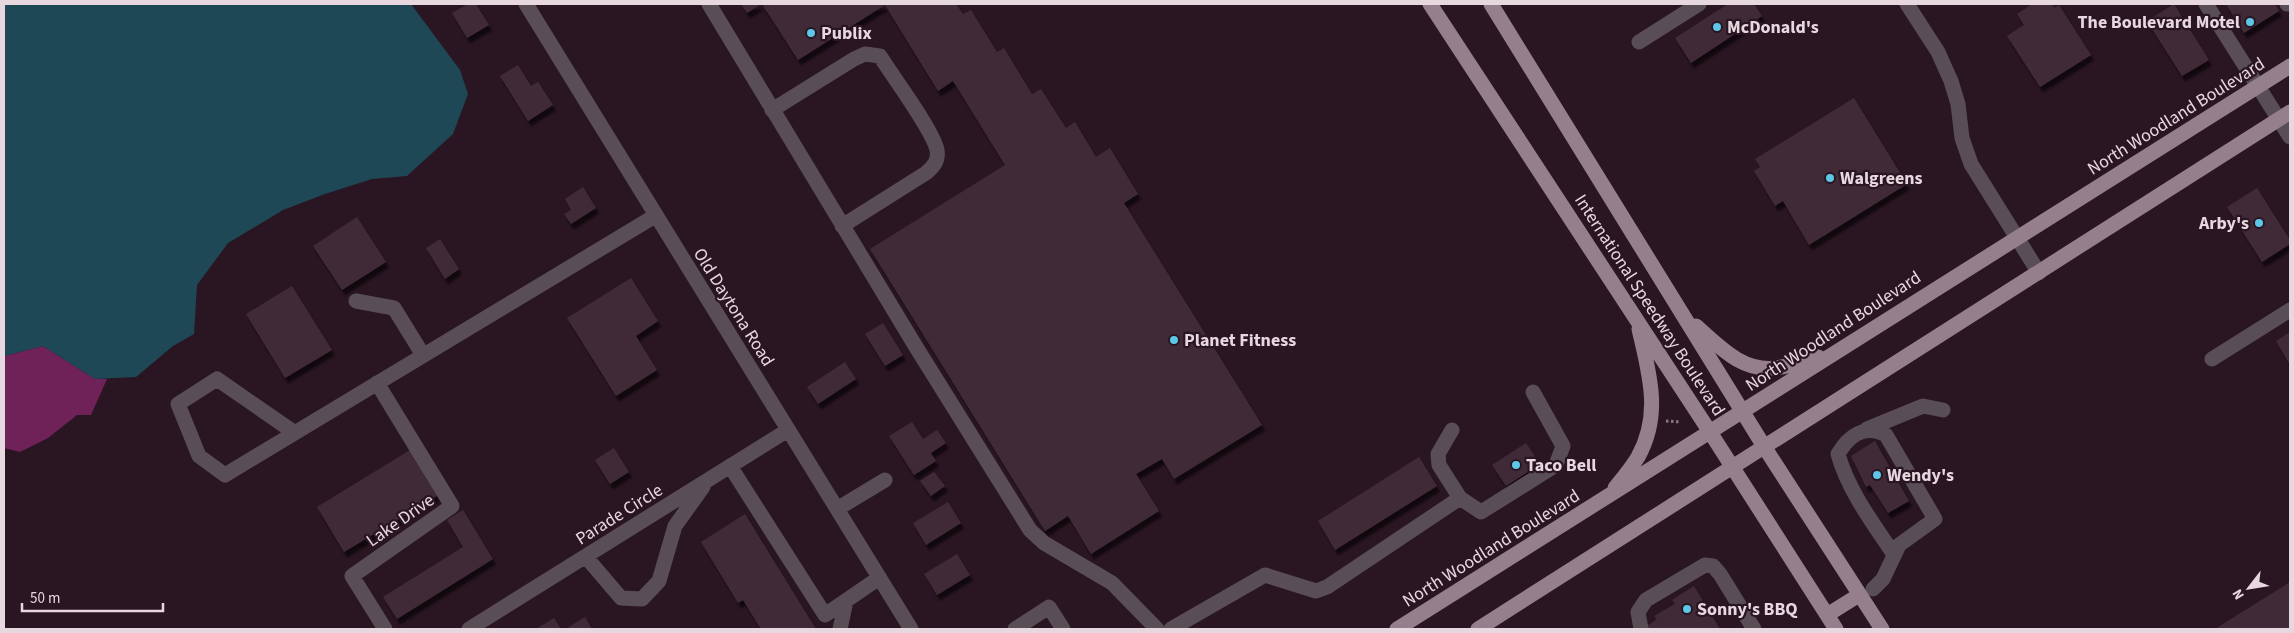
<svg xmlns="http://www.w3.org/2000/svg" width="2294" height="633" viewBox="0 0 2294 633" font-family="'Source Sans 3',sans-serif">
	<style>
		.green { fill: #6f2257 }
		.water { fill: #1e4855 }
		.building { fill: #412b39; filter: url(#shadow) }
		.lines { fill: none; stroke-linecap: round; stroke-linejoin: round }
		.path { stroke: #897782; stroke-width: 3; stroke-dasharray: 2.5 2.5; stroke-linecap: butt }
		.minor { stroke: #594e55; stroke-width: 15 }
		.major { stroke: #967f8c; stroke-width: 15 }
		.poi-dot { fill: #5cc7e7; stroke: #2a1522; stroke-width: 2 }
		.labels { text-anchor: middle; stroke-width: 4.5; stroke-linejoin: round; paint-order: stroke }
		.poi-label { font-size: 18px; font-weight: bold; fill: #e7d8e0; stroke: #2a1522; text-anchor: start }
		.street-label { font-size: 18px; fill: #e7d8e0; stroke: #2a1522 }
	</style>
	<defs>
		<filter id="shadow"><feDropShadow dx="3" dy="5.5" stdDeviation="1" flood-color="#0009"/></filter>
	</defs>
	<rect width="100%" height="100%" fill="#2a1522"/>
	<path class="green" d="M43,346L95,379H107L91,415H77L48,438L20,452L4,448V356Z"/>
	<path class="water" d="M4,4H411L460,70L468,94L453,134L407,176L372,179L325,194L283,210L228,243L197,285L194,334L173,346L136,377L95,379L43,346L4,356Z"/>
	<path class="building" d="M468,4H476L489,25L467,38L452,13Z
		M741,4H761L747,13Z
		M762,4H956L963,14L971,10L997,52L1004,48L1032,94L1041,89L1066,128L1075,122L1096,157L1110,148L1138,194L1124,203L1262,425L1174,479L1162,459L1136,474L1159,511L1091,554L1068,516L1045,531L870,249L1005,165L953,81L938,91L885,5L798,60Z
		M1728,4H1754L1762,16L1691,63L1675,38Z
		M2032,4H2052L2054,8L2059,5L2091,55L2040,87L2007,36L2024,25L2017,14Z
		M2174,4L2209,60L2182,76L2147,21Z
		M2226,4H2275L2279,11L2244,33Z
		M518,65L531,86L538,82L553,105L528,121L500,76Z
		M1854,98L1907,184L1809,245L1783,201L1775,206L1754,171L1760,167L1755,159Z
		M583,187L596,208L571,224L564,214L571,210L565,199Z
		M2257,188L2290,240V244L2262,262L2227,207Z
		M357,217L386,262L342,290L313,246Z
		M440,239L459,269L445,279L426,248Z
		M631,278L658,321L636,336L657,370L616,396L567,318Z
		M292,286L332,350L285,378L246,314Z
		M883,323L903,355L885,366L865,334Z
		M2290,332V365L2276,341Z
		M845,362L856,379L818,404L807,387Z
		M912,422L923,439L937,430L946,443L931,453L936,461L914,475L889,436Z
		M1875,441L1909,501L1888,513L1870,485L1866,487L1851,456Z
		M1526,443L1540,464L1506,486L1492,465Z
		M614,448L629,472L610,484L595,460Z
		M410,450L437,496L344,552L317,507Z
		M1419,457L1437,486L1335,550L1318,521Z
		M934,472L945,486L931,496L920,481Z
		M948,502L961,523L926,545L913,523Z
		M463,510L493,559L397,619L383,597L463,547L447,520Z
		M745,514L816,629H761L743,600L738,603L701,542Z
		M957,554L970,575L937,595L924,574Z
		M2290,582V629H2215Z
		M1694,586L1720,629H1649L1647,626L1657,619L1654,616L1675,604L1672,600Z
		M585,617L592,629H566Z
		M554,618L561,629H536Z"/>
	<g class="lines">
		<path class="path" d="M1666,421L1681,422"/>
		<path class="minor" d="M526,4L911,629
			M709,4L916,347L1030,530L1044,543L1112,583L1157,629
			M1907,4L1938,52L1951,81L1958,104L1962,138L1971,164L2039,273
			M2206,4L2290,137
			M2287,4H2290
			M1639,42L1699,4
			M772,110L854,59L865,54L880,56C893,77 933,130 937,150C939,161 933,167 926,173L842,226
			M356,301L394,308L423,355
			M2212,359L2290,310
			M377,383L452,506L352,576L385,629
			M1867,429L1923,406L1943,410
			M1452,430L1438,454L1439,465L1460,498L1481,512L1556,465L1563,446L1533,392
			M295,433L217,379L178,404L199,456L225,475L655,216
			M730,466L825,615L879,578
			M837,509L885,480
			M586,557L621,598L642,599L659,581L675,526L703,487
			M1873,589L1883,579L1899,545L1935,519L1886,435C1866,424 1849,435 1838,454C1848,490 1872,522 1893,553
			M469,629L788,430
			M840,629L846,601
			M1015,629L1049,607L1063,629
			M1171,629L1265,575L1316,591L1327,587L1460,498
			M1641,629L1638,612L1646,600L1705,565L1713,566L1720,574L1754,629"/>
		<path class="major" d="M1430,4L1710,432L1836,629
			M1491,4L1765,448L1882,629
			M1696,326C1720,347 1742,372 1776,368C1790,366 1805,361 1818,357
			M1615,488C1623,478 1632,467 1638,457C1662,414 1649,373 1639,329
			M1827,615L1859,595
			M1397,629L2290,66
			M1478,629L2290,112"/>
	</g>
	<g class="poi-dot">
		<circle cx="2250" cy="22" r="5"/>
		<circle cx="1717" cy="27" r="5"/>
		<circle cx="811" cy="33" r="5"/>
		<circle cx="1830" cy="178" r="5"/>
		<circle cx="2259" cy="223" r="5"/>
		<circle cx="1174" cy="340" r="5"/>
		<circle cx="1516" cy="465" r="5"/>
		<circle cx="1877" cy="475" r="5"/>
		<circle cx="1687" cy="609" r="5"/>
	</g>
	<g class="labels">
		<g class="poi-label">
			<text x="2240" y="28" text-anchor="end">The Boulevard Motel</text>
			<text x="1727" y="33">McDonald's</text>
			<text x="821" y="39">Publix</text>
			<text x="1840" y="184">Walgreens</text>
			<text x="2249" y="229" text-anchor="end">Arby's</text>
			<text x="1184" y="346">Planet Fitness</text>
			<text x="1526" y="471">Taco Bell</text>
			<text x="1887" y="481">Wendy's</text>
			<text x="1697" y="615">Sonny's BBQ</text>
		</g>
		<g class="street-label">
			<text transform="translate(2176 116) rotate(-32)" y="6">North Woodland Boulevard</text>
			<text transform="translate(1650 305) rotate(57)" y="6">International Speedway Boulevard</text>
			<text transform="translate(734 307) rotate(58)" y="6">Old Daytona Road</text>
			<text transform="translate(1833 331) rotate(-33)" y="6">North Woodland Boulevard</text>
			<text transform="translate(619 514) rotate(-32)" y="6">Parade Circle</text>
			<text transform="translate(400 520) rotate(-35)" y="6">Lake Drive</text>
			<text transform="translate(1491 548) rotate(-32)" y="6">North Woodland Boulevard</text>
		</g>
	</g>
	<rect width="2294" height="633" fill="none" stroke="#e7d8e0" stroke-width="10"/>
	<g transform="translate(2249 588) rotate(239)" stroke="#2a1522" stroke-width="4" paint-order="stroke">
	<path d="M0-4L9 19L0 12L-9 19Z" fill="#e7d8e0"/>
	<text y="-8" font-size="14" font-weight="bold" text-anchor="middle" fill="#e7d8e0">N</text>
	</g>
	<path d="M22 603v8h141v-8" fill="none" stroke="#e7d8e0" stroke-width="2.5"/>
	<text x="30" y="603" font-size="15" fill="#e7d8e0" stroke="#2a1522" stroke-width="4" paint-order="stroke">50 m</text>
</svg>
